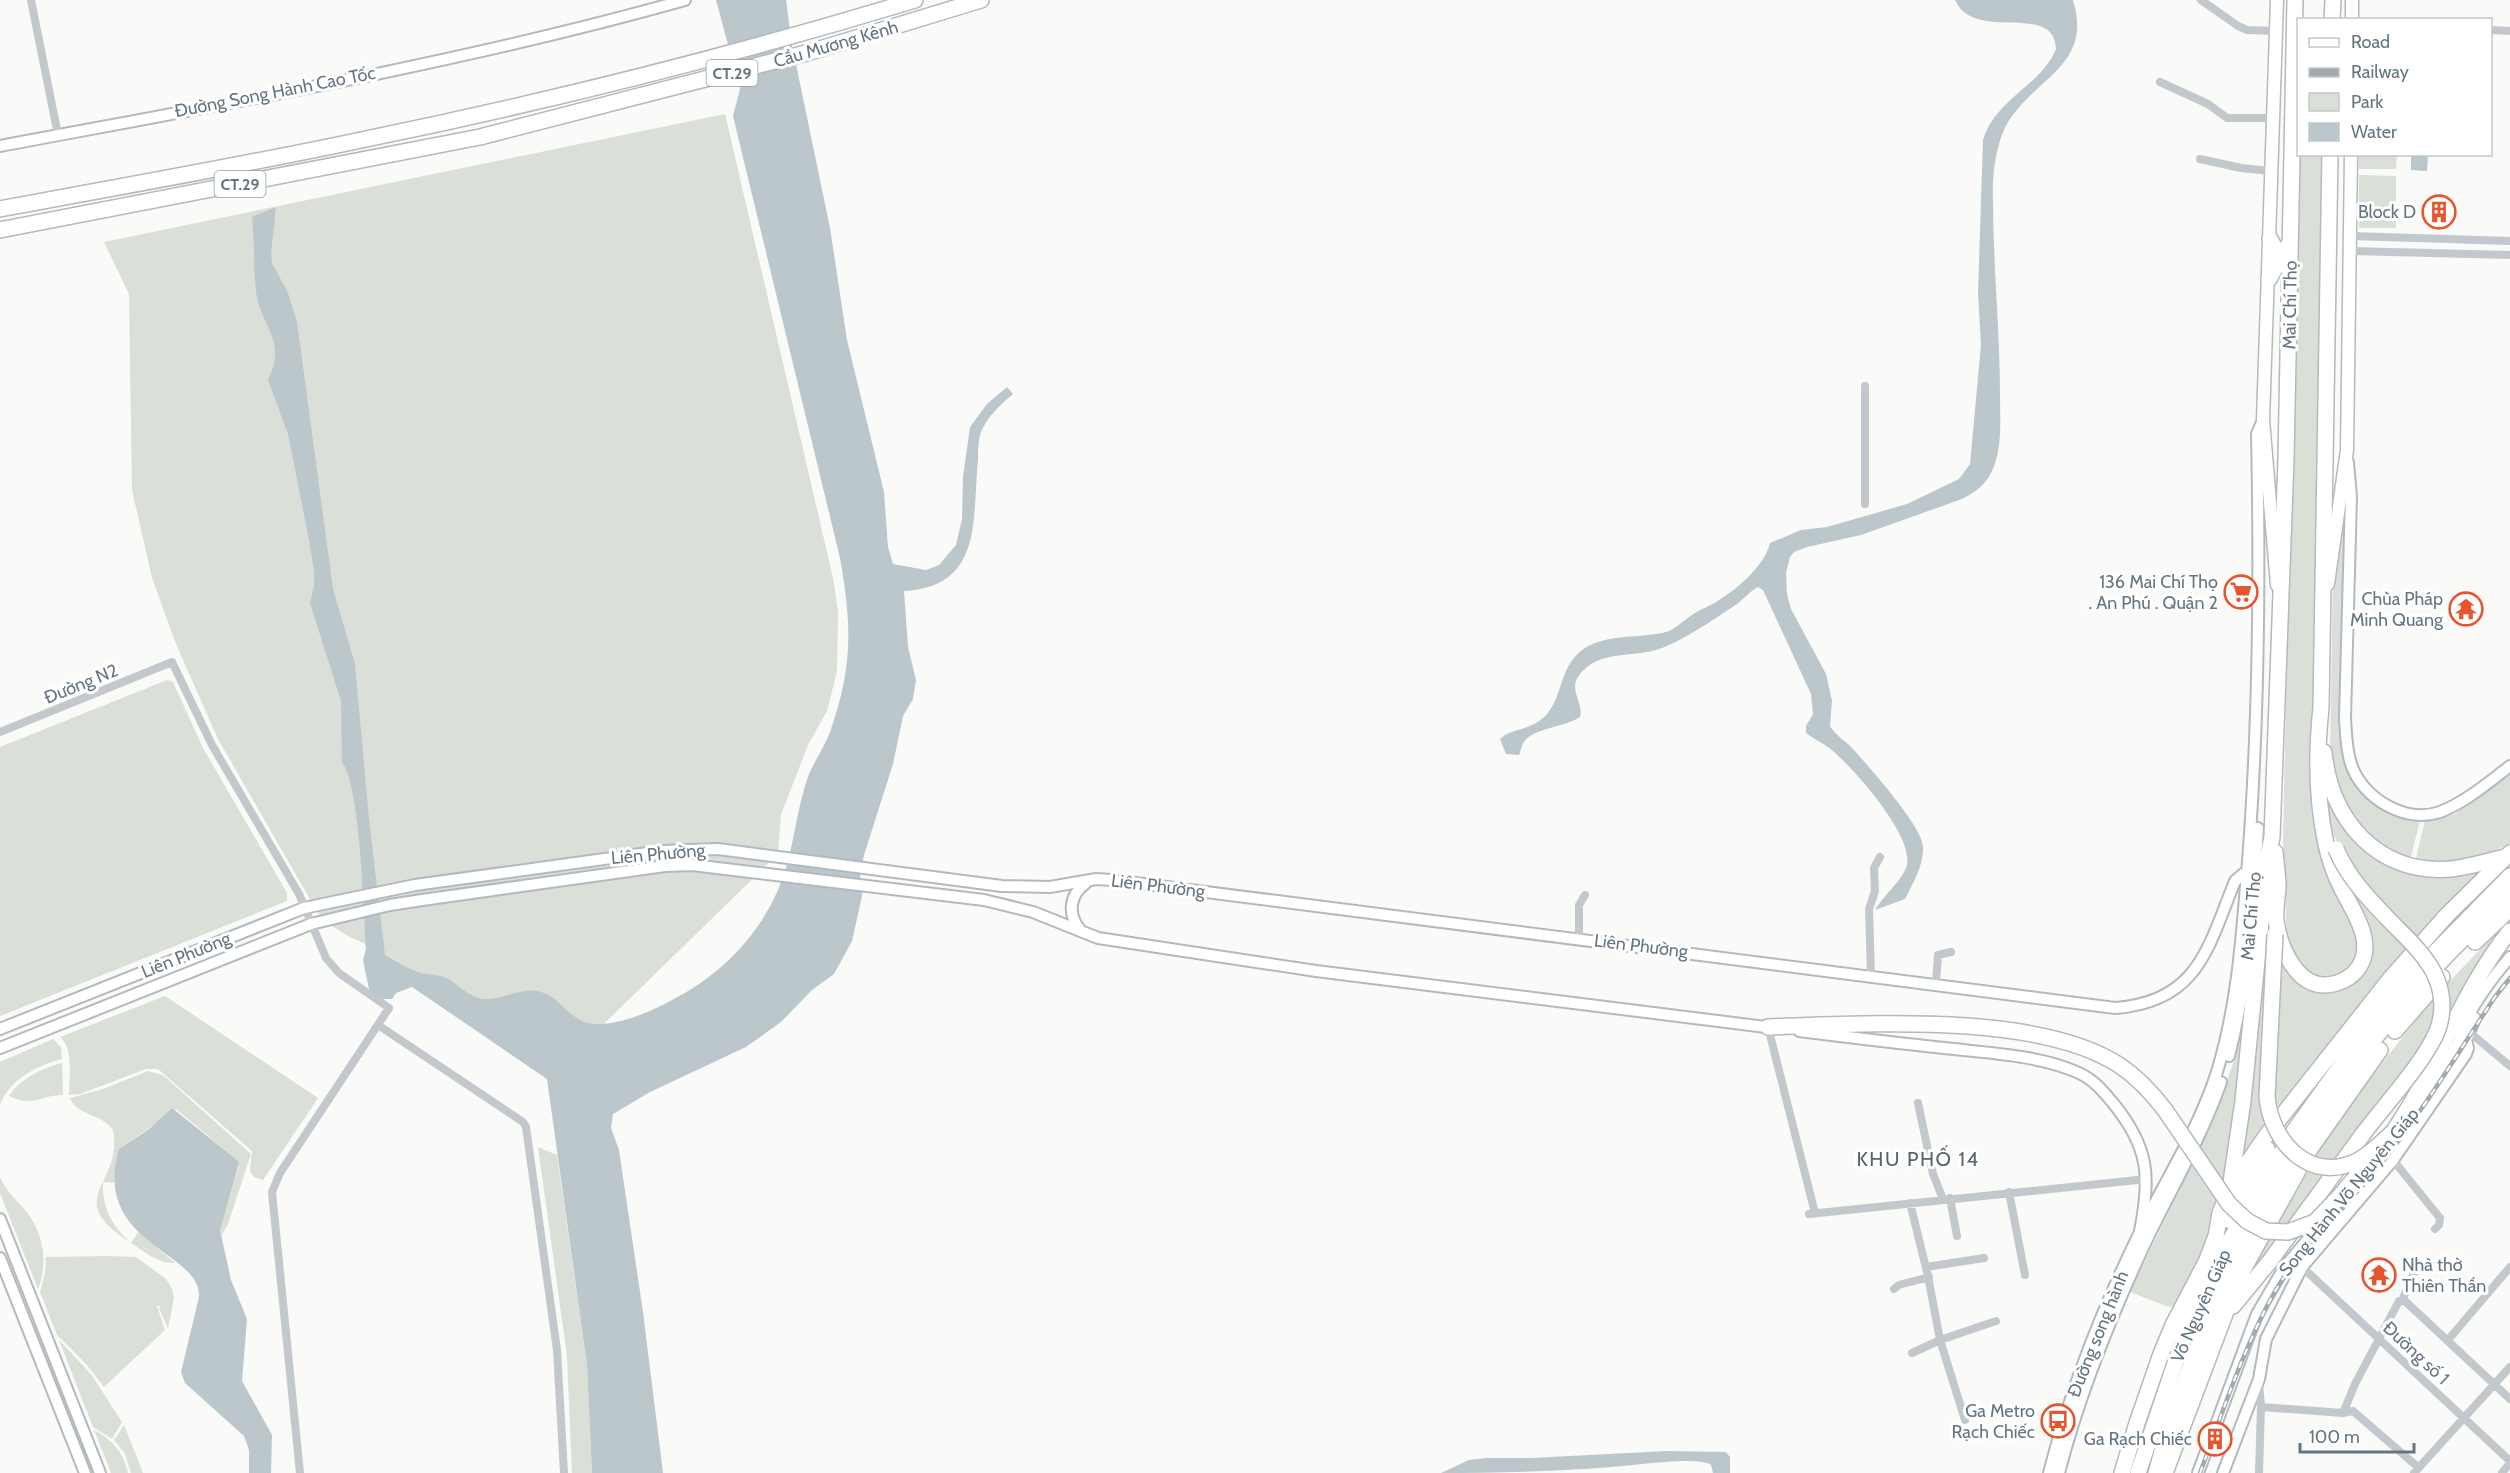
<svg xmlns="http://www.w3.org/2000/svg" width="2510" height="1473" viewBox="0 0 2510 1473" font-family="Cabin,sans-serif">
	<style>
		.green { fill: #dadfd7 }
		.water { fill: #bbc7cb }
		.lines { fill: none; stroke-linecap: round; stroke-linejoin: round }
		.secondary-casing { stroke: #b3babf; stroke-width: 14 }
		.primary-casing { stroke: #b5babe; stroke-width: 15 }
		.highway-casing { stroke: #b4b9bd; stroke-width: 18 }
		.street { stroke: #c3c8cc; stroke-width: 8 }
		.secondary { stroke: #fff; stroke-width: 10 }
		.primary { stroke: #fff; stroke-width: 12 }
		.highway { stroke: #fff; stroke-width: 15 }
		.rail-casing { stroke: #a2aab0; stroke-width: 4.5 }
		.rail { stroke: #fff; stroke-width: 2; stroke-dasharray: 7; stroke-linecap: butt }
		.highway-bridge-casing { stroke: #b4b9bd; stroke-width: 18; stroke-linecap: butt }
		.highway-bridge { stroke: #fff; stroke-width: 15 }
		.labels { text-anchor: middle; stroke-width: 6; stroke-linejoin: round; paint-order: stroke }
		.shield { fill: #fff; stroke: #939fa8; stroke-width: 1.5 }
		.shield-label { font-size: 16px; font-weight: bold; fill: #657683 }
		.street-label { font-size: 18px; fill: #657683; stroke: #fff }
		.poi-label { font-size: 18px; fill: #657683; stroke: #fff; text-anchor: end }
		.neighbourhood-label { font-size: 20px; letter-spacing: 1.5px; fill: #57646e; stroke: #fff }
	</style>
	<rect width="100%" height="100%" fill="#fafaf8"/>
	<path class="green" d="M725,114L833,578L838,612L837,671L827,711L808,745L781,815L778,854L568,1059L557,1062L372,947L348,936L322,920L218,739L176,644L152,578L132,490L129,294L104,242Z
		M2298,154L2323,155L2311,807L2323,851L2361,936L2356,967L2329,981L2305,973L2287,942L2283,839Z
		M2359,155H2397L2396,169H2359Z
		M2359,175L2396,176V228H2359Z
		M2348,500L2343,743C2346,755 2348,769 2353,780C2366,805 2393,816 2420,820L2410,861L2378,847L2344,808L2330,755L2333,574L2345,501Z
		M167,680L173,682L203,748L287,893V901L0,1016V747Z
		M2321,767L2382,860L2485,869C2409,943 2339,1023 2281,1112L2273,1094L2279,949L2321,990L2370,958L2345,888L2346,861L2329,825Z
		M2510,772V843C2471,865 2458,862 2415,863L2425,820L2455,814Z
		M2272,887L2269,975L2260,1085L2265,1127L2239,1169Z
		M2510,918V924L2495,943L2445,1030L2422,1045L2257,1269L2254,1267L2323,1144L2361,1090L2431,1001Z
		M165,996L318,1098L263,1180L254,1177L250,1171L252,1151L158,1069H146L80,1094L69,1095C69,1078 74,1048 60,1037Z
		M2246,1009C2239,1074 2236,1141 2218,1204C2209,1238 2193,1269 2178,1301L2171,1307L2166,1306L2130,1292L2210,1127L2235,1058Z
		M53,1039L61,1047L62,1059C36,1066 10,1079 0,1105V1062Z
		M62,1063L63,1095C38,1095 35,1108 9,1096C21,1078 42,1068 62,1063Z
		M148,1071L163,1075L251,1154L228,1224L221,1236L220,1227L239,1166L237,1160L176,1109L119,1149L114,1183L103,1182C102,1208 112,1226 131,1243L138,1232L175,1263C156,1263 145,1252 130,1242C60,1198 124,1184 113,1130C103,1114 77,1116 70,1098L103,1089Z
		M538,1147L557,1155L587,1365L592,1473H572L567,1356Z
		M0,1177C7,1193 19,1202 29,1215C44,1236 48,1265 38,1289L0,1193Z
		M108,1256L136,1257L166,1279L172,1289L174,1298L168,1329L159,1308L160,1305L157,1306L165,1330L104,1387L87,1365L57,1335L40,1292L45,1273L46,1257Z
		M59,1340L91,1374L122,1422L112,1439L93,1427Z
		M124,1425L143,1473H131L125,1454L114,1440Z
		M94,1430C112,1439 124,1453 128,1473H111Z"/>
	<path class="water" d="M716,0H786L792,45L830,228L847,340L884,492L888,547L893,564L926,570L939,565L956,545L962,519L963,477L970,427L987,404L1007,387L1013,394C1000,405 988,416 981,432C978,440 978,451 978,459C972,518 984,587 904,591L908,647L916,680L913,699L903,716L893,764L864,855L860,875L862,896L852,941L834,974L812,990L781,1022L746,1047L650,1092L613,1114L611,1128L619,1150L643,1312L663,1473H592L587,1365L547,1079L412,987L396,993L392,999H371L363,960L366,949C364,916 360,781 342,763L341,701L310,603L314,586V571L310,545L288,434L268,380C288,338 260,327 256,291C253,266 255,242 252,217L276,207L271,253L272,263L288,293L297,322L333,589L355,664L369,819L385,955C396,961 406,968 418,972C426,975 436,974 444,977C458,983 467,997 484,999C501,1000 520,988 537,991C561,995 569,1023 595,1024C620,1025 650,1012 672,1000C729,971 774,920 789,857C795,833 798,809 805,786C810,766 823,751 830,732C853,667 852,625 840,558L733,116L740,89Z
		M1955,0H2073C2092,62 2042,75 2012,116C1996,138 1992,174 1993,200C1993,265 2000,330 2000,395C2000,418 2002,442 1995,463C1989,482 1979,490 1962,499L1861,535L1807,547L1794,552L1790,557L1786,573L1787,594L1791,609L1826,674L1832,701L1830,726C1835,735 1846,741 1853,749C1869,767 1921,825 1923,846C1924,865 1913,883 1905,899L1875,910C1883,896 1903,880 1907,865C1913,835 1855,770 1833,751C1825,744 1815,740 1806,733V726L1813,714L1811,694L1763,590L1758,587C1750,591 1744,599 1737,604C1716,618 1684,640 1662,648C1634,659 1597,648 1578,677C1569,690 1584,704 1580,717C1566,727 1533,728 1524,742C1521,746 1521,751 1519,755L1506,754L1500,739C1512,727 1531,732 1547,714C1564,694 1559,665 1585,648C1610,633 1639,639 1666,632C1674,630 1684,620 1692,615C1700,609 1708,607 1716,602C1737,589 1764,567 1770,543L1801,530L1827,527L1907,504L1959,479L1970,464L1981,345L1978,293L1983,140C1996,98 2041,86 2056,49C2054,0 1974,44 1955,0Z
		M2411,155H2428L2427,171L2411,170Z
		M172,1108L237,1160L239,1163L220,1230L231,1280L247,1319L242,1381L272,1435L271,1473H249V1450L244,1436L185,1383L181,1372L199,1297C202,1251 91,1245 119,1149L149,1129Z
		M1667,1451L1726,1452L1730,1457V1473H1713L1711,1465C1702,1458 1664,1462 1652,1463C1582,1471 1511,1473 1441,1473L1469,1460L1486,1458H1531Z"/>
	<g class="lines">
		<g class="secondary-casing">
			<path id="secondary" d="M0,146C229,103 461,63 685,0
				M2348,462L2351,497L2345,718C2346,733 2346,749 2351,764C2362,798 2405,824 2440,812C2466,802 2489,782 2510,766
				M1081,931C1067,915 1069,895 1086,883
				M0,1029L304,908L415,885L662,851L718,849L1002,886L1050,887L1096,879L1112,880L2115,1008C2198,1002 2208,948 2235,881L2243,874H2255
				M1799,1031C1847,1037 1896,1043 1944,1048C1987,1053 2040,1055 2079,1073C2094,1080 2103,1091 2113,1103C2149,1147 2151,1177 2140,1231
				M0,1048L311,924L390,905L422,900L665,866L692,865L984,900L1033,912L1098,938L1316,971L1774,1028
				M2229,1056C2248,981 2253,905 2258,828
				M2371,1170C2405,1131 2433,1088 2457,1044C2460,1038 2461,1032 2463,1026C2475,1001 2492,978 2510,957
				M0,1219L100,1473
				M0,1258L85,1473
				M2049,1473C2070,1391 2103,1307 2141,1230C2166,1179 2198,1130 2216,1075C2238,1005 2242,934 2248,861C2259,720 2260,576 2257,434L2263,420
				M2059,1473C2080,1391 2113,1311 2149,1235C2174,1184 2202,1136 2221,1082
				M2198,1473L2257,1314L2284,1268L2323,1221
				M2223,1473L2259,1379L2266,1339L2302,1267L2393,1160L2466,1054L2468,1048L2466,1040L2475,1018"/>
		</g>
		<g class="primary-casing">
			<path id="primary" d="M2277,0L2263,420L2277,585
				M2352,20V0
				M2328,584L2347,450L2351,154"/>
		</g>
		<g class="highway-casing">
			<path id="highway" d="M2332,20L2333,0
				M0,209C122,186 245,165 366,139C551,101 734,55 915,0
				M0,230L480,137L810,52L981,0
				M2270,239L2284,265
				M2269,279L2290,242
				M2324,752C2331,821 2378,875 2451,869C2469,867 2488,861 2505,857
				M2275,852C2276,864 2278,876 2278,888C2277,899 2275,910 2276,920C2279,945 2295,984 2323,985C2337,985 2351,979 2359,967C2376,941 2352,910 2341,887C2334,873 2329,858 2326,844C2316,798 2316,754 2321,708L2330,154
				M2475,942L2510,909
				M1768,1027C1864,1024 2038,1012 2119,1065C2137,1077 2152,1093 2165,1110
				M2395,1031L2442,977
				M2393,1132C2437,1068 2461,992 2510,931
				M2230,1189L2243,1101L2267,861L2272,837L2286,459L2295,0
				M2228,1220L2267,1149
				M2233,1306L2270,1261L2363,1134
				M2122,1473L2137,1423L2161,1354L2173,1325L2207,1260L2216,1236L2220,1213L2230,1189L2266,1136L2390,979L2447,915L2510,853
				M2138,1473L2187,1328L2229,1242L2294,1131L2368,1028L2405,983L2510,876
				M2156,1473C2216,1253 2339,1047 2510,894
				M2165,1473L2239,1277L2310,1149L2380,1050"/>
		</g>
		<path class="street" d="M31,0L58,135
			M2201,0L2238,26L2247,30L2276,31
			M2490,30L2510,31
			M2160,82L2208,104L2227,118H2274
			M2200,159L2241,168L2271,171
			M2351,236L2510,241
			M2351,251L2510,255
			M1865,386V504
			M0,732L172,662L212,745L299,894L326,958L339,973L389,1008L280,1173L272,1192L300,1473
			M1579,938V905L1585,895
			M1871,975L1869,909L1875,891L1874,868L1880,857
			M1936,983L1938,955L1951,952
			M378,1025L523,1122L526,1127L557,1350L564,1473
			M1768,1027L1815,1213
			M2469,1032L2510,1066
			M1918,1103L1933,1174L1943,1199
			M2393,1160L2440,1218L2439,1225L2435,1229
			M2009,1192L2025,1275
			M1950,1198L1957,1236
			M1910,1203L1928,1276L1940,1340L1965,1420
			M1809,1214L2147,1179
			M1926,1267L1984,1258
			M2302,1267L2510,1461
			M1894,1289L1899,1285L1929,1277
			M2402,1301L2415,1270
			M2448,1340L2510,1267
			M1912,1353L1940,1340L1996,1321
			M2261,1407L2343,1413L2353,1411L2419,1468
			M2343,1413L2355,1384L2399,1301H2405L2510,1399
			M2259,1473L2261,1407L2259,1382
			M2414,1473L2510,1367
			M2502,1473L2510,1463"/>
		<use href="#secondary" class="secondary"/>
		<use href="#primary" class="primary"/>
		<use href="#highway" class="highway"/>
		<g class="rail-casing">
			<path id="rail" d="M2200,1473C2222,1414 2245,1343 2277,1288C2305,1242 2345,1208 2379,1166C2422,1113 2457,1054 2495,997L2510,978"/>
		</g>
		<use href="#rail" class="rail"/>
		<g class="highway-bridge-casing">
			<path id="highway-bridge" d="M2336,849C2349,880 2372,902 2394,925C2409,940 2426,956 2435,975C2443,992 2444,1012 2438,1029C2427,1059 2384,1106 2363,1134
				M2275,934L2267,1097C2271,1141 2309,1184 2357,1161C2371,1154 2382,1142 2393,1132
				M2165,1110L2229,1204L2247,1221L2266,1231L2288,1232L2315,1222L2339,1197L2374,1155"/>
		</g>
		<use href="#highway-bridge" class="highway-bridge"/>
	</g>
	<defs>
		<g id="building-ring" transform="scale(1.725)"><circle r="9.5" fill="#fff" stroke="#e4572e" stroke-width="1.5"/><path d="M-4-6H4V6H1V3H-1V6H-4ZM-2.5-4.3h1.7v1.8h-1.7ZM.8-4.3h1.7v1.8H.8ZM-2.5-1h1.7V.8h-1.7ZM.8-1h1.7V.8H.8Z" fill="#e4572e"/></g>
		<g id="supermarket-ring" transform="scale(1.725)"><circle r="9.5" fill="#fff" stroke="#e4572e" stroke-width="1.5"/><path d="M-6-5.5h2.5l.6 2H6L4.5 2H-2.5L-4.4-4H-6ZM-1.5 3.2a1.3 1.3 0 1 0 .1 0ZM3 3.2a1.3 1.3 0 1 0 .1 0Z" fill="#e4572e"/></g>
		<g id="temple-ring" transform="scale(1.725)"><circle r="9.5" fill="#fff" stroke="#e4572e" stroke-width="1.5"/><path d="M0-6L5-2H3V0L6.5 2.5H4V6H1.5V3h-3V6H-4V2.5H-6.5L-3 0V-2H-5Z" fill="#e4572e"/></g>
		<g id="bus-ring" transform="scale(1.725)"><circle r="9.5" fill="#fff" stroke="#e4572e" stroke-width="1.5"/><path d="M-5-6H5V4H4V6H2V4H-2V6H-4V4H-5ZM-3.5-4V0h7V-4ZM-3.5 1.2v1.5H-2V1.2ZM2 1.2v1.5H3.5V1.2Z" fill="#e4572e"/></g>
	</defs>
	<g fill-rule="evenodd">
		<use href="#building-ring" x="2439" y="212"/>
		<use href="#supermarket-ring" x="2241" y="592"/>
		<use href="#temple-ring" x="2466" y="609"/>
		<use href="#temple-ring" x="2379" y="1275"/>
		<use href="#bus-ring" x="2058" y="1421"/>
		<use href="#building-ring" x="2215" y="1439"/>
	</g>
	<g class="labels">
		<g class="shield">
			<rect x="706.5" y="60" width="51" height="26" rx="4.5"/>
			<rect x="214.5" y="171" width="51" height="26" rx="4.5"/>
		</g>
		<g class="shield-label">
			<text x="732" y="79">CT.29</text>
			<text x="240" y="190">CT.29</text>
		</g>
		<g class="street-label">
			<text transform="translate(836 44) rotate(-16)" y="6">Cầu Mương Kênh</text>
			<text transform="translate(275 92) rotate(-11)" y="6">Đường Song Hành Cao Tốc</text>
			<text transform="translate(2290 305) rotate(-89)" y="6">Mai Chí Thọ</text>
			<text transform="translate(81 684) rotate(-22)" y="6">Đường N2</text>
			<text transform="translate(658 854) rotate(-5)" y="6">Liên Phường</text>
			<text transform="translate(1158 886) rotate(7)" y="6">Liên Phường</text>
			<text transform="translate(2251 916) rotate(-85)" y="6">Mai Chí Thọ</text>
			<text transform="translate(1641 946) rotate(7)" y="6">Liên Phường</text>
			<text transform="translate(186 955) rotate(-22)" y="6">Liên Phường</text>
			<text transform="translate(2349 1192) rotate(-51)" y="6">Song Hành Võ Nguyên Giáp</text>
			<text transform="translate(2201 1306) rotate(-66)" y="6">Võ Nguyên Giáp</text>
			<text transform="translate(2098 1334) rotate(-68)" y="6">Đường song hành</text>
			<text transform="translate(2416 1353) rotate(43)" y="6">Đường số 1</text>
		</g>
		<g class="poi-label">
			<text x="2416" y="218">Block D</text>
			<text x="2218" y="588">136 Mai Chí Thọ<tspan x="2218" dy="21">. An Phú . Quận 2</tspan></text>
			<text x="2443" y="605">Chùa Pháp<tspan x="2443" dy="21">Minh Quang</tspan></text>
			<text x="2402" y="1271" text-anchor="start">Nhà thờ<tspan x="2402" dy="21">Thiên Thần</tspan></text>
			<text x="2035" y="1417">Ga Metro<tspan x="2035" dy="21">Rạch Chiếc</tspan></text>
			<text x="2192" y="1445">Ga Rạch Chiếc</text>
		</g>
		<g class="neighbourhood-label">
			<text x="1918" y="1166">KHU PHỐ 14</text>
		</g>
	</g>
	<rect x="2297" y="18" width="195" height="138" fill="#ffffff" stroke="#c1c8cd" stroke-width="1.5"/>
	<rect x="2309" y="38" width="30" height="9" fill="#ffffff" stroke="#c1c8cd" stroke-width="1.5"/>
	<text x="2351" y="48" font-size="18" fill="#657683">Road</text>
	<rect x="2309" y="68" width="30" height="9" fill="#a2aab0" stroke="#c1c8cd" stroke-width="1.5"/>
	<text x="2351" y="78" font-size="18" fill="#657683">Railway</text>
	<rect x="2309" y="93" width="30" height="18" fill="#dadfd7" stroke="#c1c8cd" stroke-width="1.5"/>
	<text x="2351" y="108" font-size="18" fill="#657683">Park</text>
	<rect x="2309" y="123" width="30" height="18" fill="#bbc7cb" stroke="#c1c8cd" stroke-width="1.5"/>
	<text x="2351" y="138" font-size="18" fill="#657683">Water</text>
	<path d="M2300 1443v9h114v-9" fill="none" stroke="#657683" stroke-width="3"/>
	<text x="2309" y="1443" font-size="18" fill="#657683" stroke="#ffffff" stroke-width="4.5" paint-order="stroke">100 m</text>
</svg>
